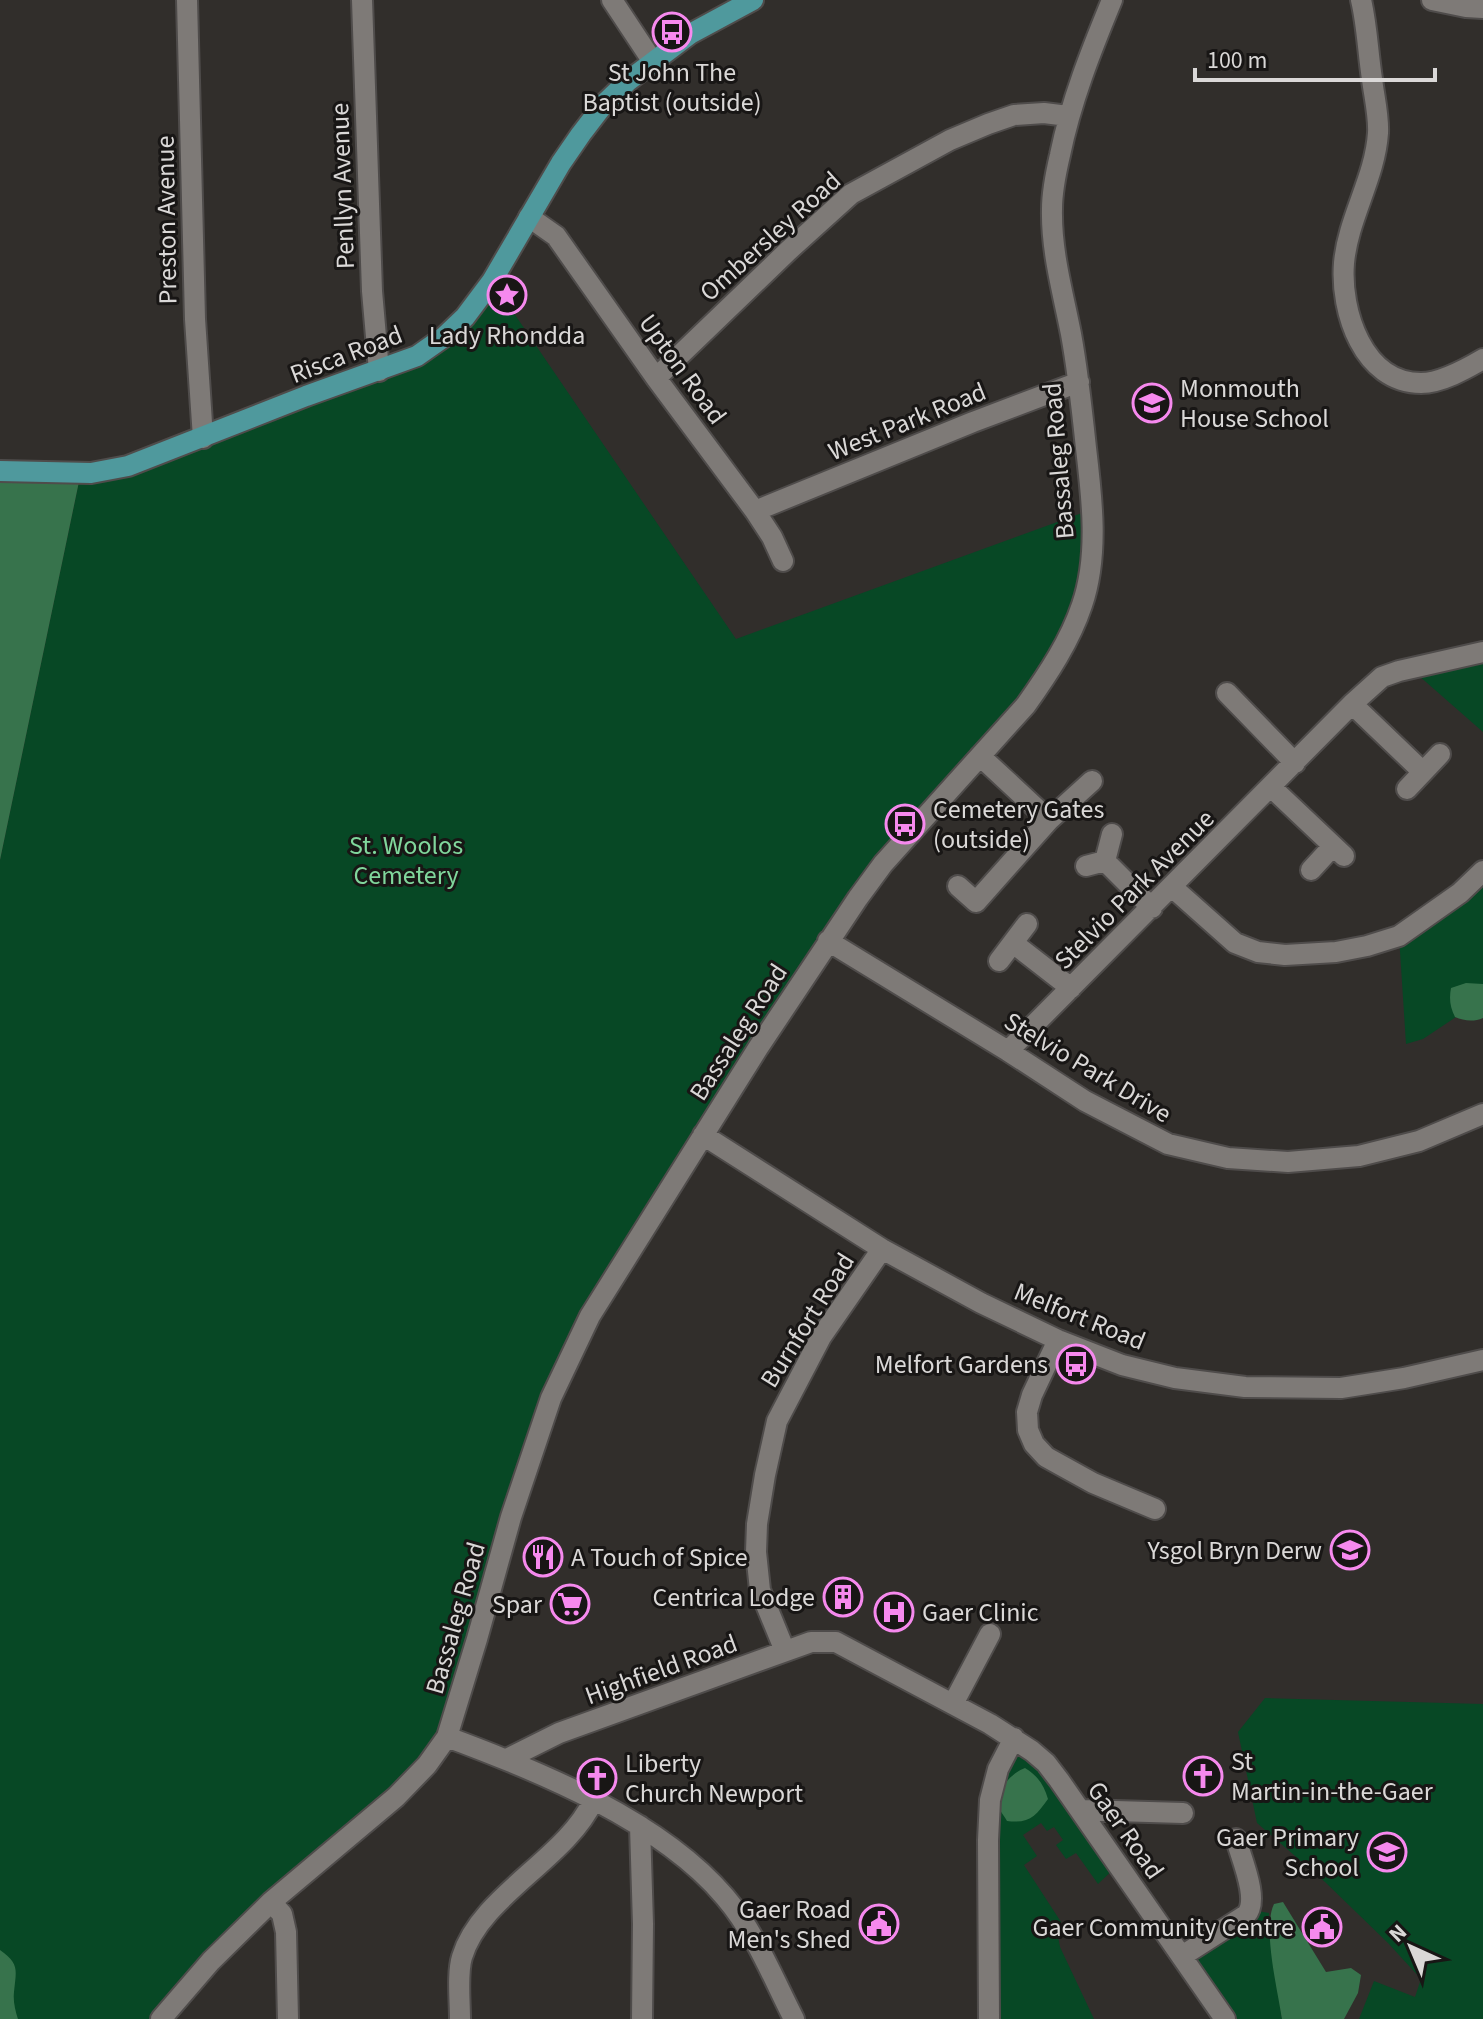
<svg xmlns="http://www.w3.org/2000/svg" width="1483" height="2019" viewBox="0 0 1483 2019" font-family="'Source Sans 3',sans-serif">
	<style>
		.green { fill: #074825 }
		.forest { fill: #37734c }
		.lines { fill: none; stroke-linecap: round; stroke-linejoin: round }
		.minor-casing { stroke: #4f4c4b; stroke-width: 24 }
		.major-casing { stroke: #4f4c4b; stroke-width: 24 }
		.minor { stroke: #7e7a77; stroke-width: 20 }
		.major { stroke: #4f999d; stroke-width: 20 }
		.labels { text-anchor: middle; stroke-width: 6; stroke-linejoin: round; paint-order: stroke }
		.poi-label { font-size: 26px; fill: #dad8d7; stroke: #181615; text-anchor: end }
		.street-label { font-size: 26px; fill: #dad8d7; stroke: #181615 }
		.park-label { font-size: 26px; fill: #80d79c; stroke: #181615 }
	</style>
	<rect width="100%" height="100%" fill="#312e2b"/>
	<path class="green" d="M492,281L736,639L1093,509L1090,572L1058,656L883,864L551,1398L447,1737L161,2019H0V860L81,472L417,356Z
		M1483,652V732L1410,668Z
		M1483,871V999L1423,1039L1406,1044L1399,936Z
		M1265,1698L1483,1704V2019H1359L1374,1981L1415,1997L1421,1979L1388,1943L1325,1882L1257,1823L1238,1732Z
		M1014,1738L1118,1865L1098,1884L1076,1853L1066,1859L1056,1845L1063,1840L1054,1827L1047,1831L1041,1823L1023,1835L1037,1856L1024,1865L1061,1922L1057,1931L1060,1947L1094,2019H989L988,1840Z
		M1251,1910L1269,1913V1929L1282,2019H1225L1182,1956Z"/>
	<path class="forest" d="M0,471L81,472L0,860Z
		M1466,983L1483,984V1018C1474,1022 1464,1021 1455,1017C1450,1007 1449,999 1451,988Z
		M1025,1768C1038,1776 1044,1785 1048,1799C1036,1816 1029,1824 1007,1821C1005,1817 1002,1814 1000,1810C995,1792 1009,1774 1025,1768Z
		M1283,1902L1326,1972L1351,1968L1361,1975L1358,1993L1344,2019H1282C1278,1991 1262,1928 1274,1904Z
		M0,1950C20,1964 16,1970 14,1992C13,2001 15,2010 18,2019H0Z"/>
	<g class="lines">
		<g class="minor-casing">
			<path id="minor" d="M187,0L195,319L203,438
				M362,0L372,291L379,371
				M612,0L653,62
				M1361,0C1367,25 1368,53 1372,79C1374,96 1379,116 1378,133C1375,178 1348,218 1344,263C1340,311 1363,383 1421,383C1441,383 1466,369 1483,359
				M1432,0L1466,7L1483,8
				M529,217L556,236L656,378L755,511L772,537L783,561
				M656,378L788,251L851,194L950,140L988,124L1014,115L1044,113L1068,116
				M755,511L973,422L1079,382
				M1227,693L1295,763
				M1352,704L1423,772
				M980,756L1049,820
				M1271,787L1344,856
				M1407,789L1440,754
				M1105,861L1152,908
				M1086,866L1105,861L1112,834
				M1311,870L1333,846
				M958,886L976,902L1049,820L1092,781
				M1172,887L1235,943L1258,952L1285,955L1336,952L1367,946L1399,936L1460,893L1483,871
				M828,941L1008,1051L1085,1101L1168,1144L1228,1158L1288,1162L1359,1156L1419,1141L1483,1114
				M1013,943L1071,988
				M999,961L1027,924
				M1008,1051L1352,704L1382,677L1399,671L1483,652
				M703,1135L882,1249L981,1303L1058,1340L1122,1365L1175,1378L1245,1387L1341,1388L1404,1378L1483,1360
				M1058,1340L1032,1395L1027,1412L1028,1430L1034,1444L1046,1457L1093,1483L1155,1509
				M785,1651L760,1590L756,1552L757,1524L765,1475L777,1421L821,1337L882,1249
				M953,1704L990,1634
				M447,1737C539,1771 661,1821 725,1897C755,1932 773,1978 794,2019
				M507,1759L559,1733L811,1642H836L990,1724L1032,1751L1046,1763L1059,1780L1225,2019
				M1081,1810L1183,1813
				M640,1826L643,1924L642,2019
				M271,1902L282,1914L286,1932L288,2019
				M1182,1956L1246,1915C1260,1900 1241,1858 1236,1839
				M161,2019L211,1961L271,1902L396,1797L427,1765L447,1737L477,1639L511,1517L551,1398L590,1316L758,1048L858,898L883,864L1026,705C1048,674 1070,641 1082,605C1099,556 1092,498 1086,448C1082,410 1078,372 1071,334C1063,293 1051,251 1052,209C1052,191 1056,172 1060,155C1071,101 1091,51 1112,0
				M460,2019C460,2001 457,1973 462,1957C480,1896 566,1859 593,1801
				M989,2019L988,1840L990,1800L998,1769L1014,1738"/>
		</g>
		<g class="major-casing">
			<path id="major" d="M0,471L91,473L128,466L306,396L417,356L444,337L465,317L492,281L561,163L581,134L604,104L628,81L690,34L753,0"/>
		</g>
		<use href="#minor" class="minor"/>
		<use href="#major" class="major"/>
	</g>
	<defs>
		<g id="bus-ring" transform="scale(2)"><circle r="9.5" fill="#181615" stroke="#f689ee" stroke-width="1.5"/><path d="M-5-6H5V4H4V6H2V4H-2V6H-4V4H-5ZM-3.5-4V0h7V-4ZM-3.5 1.2v1.5H-2V1.2ZM2 1.2v1.5H3.5V1.2Z" fill="#f689ee"/></g>
		<g id="sight-ring" transform="scale(2)"><circle r="9.5" fill="#181615" stroke="#f689ee" stroke-width="1.5"/><path d="M0-6L1.8-2.2L6-1.7L2.9 1.2L3.7 5.4L0 3.3L-3.7 5.4L-2.9 1.2L-6-1.7L-1.8-2.2Z" fill="#f689ee"/></g>
		<g id="school-ring" transform="scale(2)"><circle r="9.5" fill="#181615" stroke="#f689ee" stroke-width="1.5"/><path d="M0-5L7-2L0 1L-7-2ZM-4 1L0 2.5L4 1V4Q0 6-4 4Z" fill="#f689ee"/></g>
		<g id="restaurant-ring" transform="scale(2)"><circle r="9.5" fill="#181615" stroke="#f689ee" stroke-width="1.5"/><path d="M-5-6h1v4h1v-4h1v4h1v-4h1v5L-1.5 .5V6h-2V.5L-5-1ZM5-6V6H3V1.5H1.5Q1.5-4 5-6Z" fill="#f689ee"/></g>
		<g id="building-ring" transform="scale(2)"><circle r="9.5" fill="#181615" stroke="#f689ee" stroke-width="1.5"/><path d="M-4-6H4V6H1V3H-1V6H-4ZM-2.5-4.3h1.7v1.8h-1.7ZM.8-4.3h1.7v1.8H.8ZM-2.5-1h1.7V.8h-1.7ZM.8-1h1.7V.8H.8Z" fill="#f689ee"/></g>
		<g id="supermarket-ring" transform="scale(2)"><circle r="9.5" fill="#181615" stroke="#f689ee" stroke-width="1.5"/><path d="M-6-5.5h2.5l.6 2H6L4.5 2H-2.5L-4.4-4H-6ZM-1.5 3.2a1.3 1.3 0 1 0 .1 0ZM3 3.2a1.3 1.3 0 1 0 .1 0Z" fill="#f689ee"/></g>
		<g id="hospital-ring" transform="scale(2)"><circle r="9.5" fill="#181615" stroke="#f689ee" stroke-width="1.5"/><path d="M-5-5h3v3.5h4V-5h3V5h-3V1.5h-4V5h-3Z" fill="#f689ee"/></g>
		<g id="church-ring" transform="scale(2)"><circle r="9.5" fill="#181615" stroke="#f689ee" stroke-width="1.5"/><path d="M-1.2-6h2.4v3.5h3.3v2.4h-3.3V6h-2.4V-.1h-3.3v-2.4h3.3Z" fill="#f689ee"/></g>
		<g id="civic-ring" transform="scale(2)"><circle r="9.5" fill="#181615" stroke="#f689ee" stroke-width="1.5"/><path d="M-.6-6.5H3V-4.5H.6V-3L4-1V1h2V6H-6V1h2V-1L-.6-3ZM-1.2 2.5V6h2.4V2.5Z" fill="#f689ee"/></g>
	</defs>
	<g fill-rule="evenodd">
		<use href="#bus-ring" x="672" y="32"/>
		<use href="#sight-ring" x="507" y="295"/>
		<use href="#school-ring" x="1152" y="403"/>
		<use href="#bus-ring" x="905" y="824"/>
		<use href="#bus-ring" x="1076" y="1364"/>
		<use href="#school-ring" x="1350" y="1550"/>
		<use href="#restaurant-ring" x="543" y="1557"/>
		<use href="#building-ring" x="843" y="1597"/>
		<use href="#supermarket-ring" x="570" y="1604"/>
		<use href="#hospital-ring" x="894" y="1612"/>
		<use href="#church-ring" x="1203" y="1776"/>
		<use href="#church-ring" x="597" y="1778"/>
		<use href="#school-ring" x="1387" y="1852"/>
		<use href="#civic-ring" x="879" y="1924"/>
		<use href="#civic-ring" x="1322" y="1927"/>
	</g>
	<g class="labels">
		<g class="poi-label">
			<text x="672" y="81" text-anchor="middle">St John The<tspan x="672" dy="30">Baptist (outside)</tspan></text>
			<text x="507" y="344" text-anchor="middle">Lady Rhondda</text>
			<text x="1180" y="397" text-anchor="start">Monmouth<tspan x="1180" dy="30">House School</tspan></text>
			<text x="933" y="818" text-anchor="start">Cemetery Gates<tspan x="933" dy="30">(outside)</tspan></text>
			<text x="1048" y="1373">Melfort Gardens</text>
			<text x="1322" y="1559">Ysgol Bryn Derw</text>
			<text x="571" y="1566" text-anchor="start">A Touch of Spice</text>
			<text x="815" y="1606">Centrica Lodge</text>
			<text x="542" y="1613">Spar</text>
			<text x="922" y="1621" text-anchor="start">Gaer Clinic</text>
			<text x="1231" y="1770" text-anchor="start">St<tspan x="1231" dy="30">Martin-in-the-Gaer</tspan></text>
			<text x="625" y="1772" text-anchor="start">Liberty<tspan x="625" dy="30">Church Newport</tspan></text>
			<text x="1359" y="1846">Gaer Primary<tspan x="1359" dy="30">School</tspan></text>
			<text x="851" y="1918">Gaer Road<tspan x="851" dy="30">Men's Shed</tspan></text>
			<text x="1294" y="1936">Gaer Community Centre</text>
		</g>
		<g class="street-label">
			<text transform="translate(342 186) rotate(-92)" y="9">Penllyn Avenue</text>
			<text transform="translate(166 220) rotate(-91)" y="9">Preston Avenue</text>
			<text transform="translate(770 236) rotate(-42)" y="9">Ombersley Road</text>
			<text transform="translate(346 354) rotate(-21)" y="9">Risca Road</text>
			<text transform="translate(683 369) rotate(54)" y="9">Upton Road</text>
			<text transform="translate(907 421) rotate(-22)" y="9">West Park Road</text>
			<text transform="translate(1058 461) rotate(-95)" y="9">Bassaleg Road</text>
			<text transform="translate(1134 889) rotate(-45)" y="9">Stelvio Park Avenue</text>
			<text transform="translate(738 1032) rotate(-57)" y="9">Bassaleg Road</text>
			<text transform="translate(1088 1067) rotate(31)" y="9">Stelvio Park Drive</text>
			<text transform="translate(1080 1316) rotate(22)" y="9">Melfort Road</text>
			<text transform="translate(807 1320) rotate(-58)" y="9">Burnfort Road</text>
			<text transform="translate(455 1618) rotate(-74)" y="9">Bassaleg Road</text>
			<text transform="translate(661 1669) rotate(-20)" y="9">Highfield Road</text>
			<text transform="translate(1126 1830) rotate(55)" y="9">Gaer Road</text>
		</g>
		<g class="park-label">
			<text x="406" y="854">St. Woolos<tspan x="406" dy="30">Cemetery</tspan></text>
		</g>
	</g>
	<g transform="translate(1411 1947) rotate(316)" stroke="#181615" stroke-width="6" paint-order="stroke">
	<path d="M0-6L14 30L0 20L-14 30Z" fill="#dad8d7"/>
	<text y="-12" font-size="22" font-weight="bold" text-anchor="middle" fill="#dad8d7">N</text>
	</g>
	<path d="M1195 68v12h240v-12" fill="none" stroke="#dad8d7" stroke-width="4"/>
	<text x="1207" y="68" font-size="24" fill="#dad8d7" stroke="#181615" stroke-width="6" paint-order="stroke">100 m</text>
</svg>
